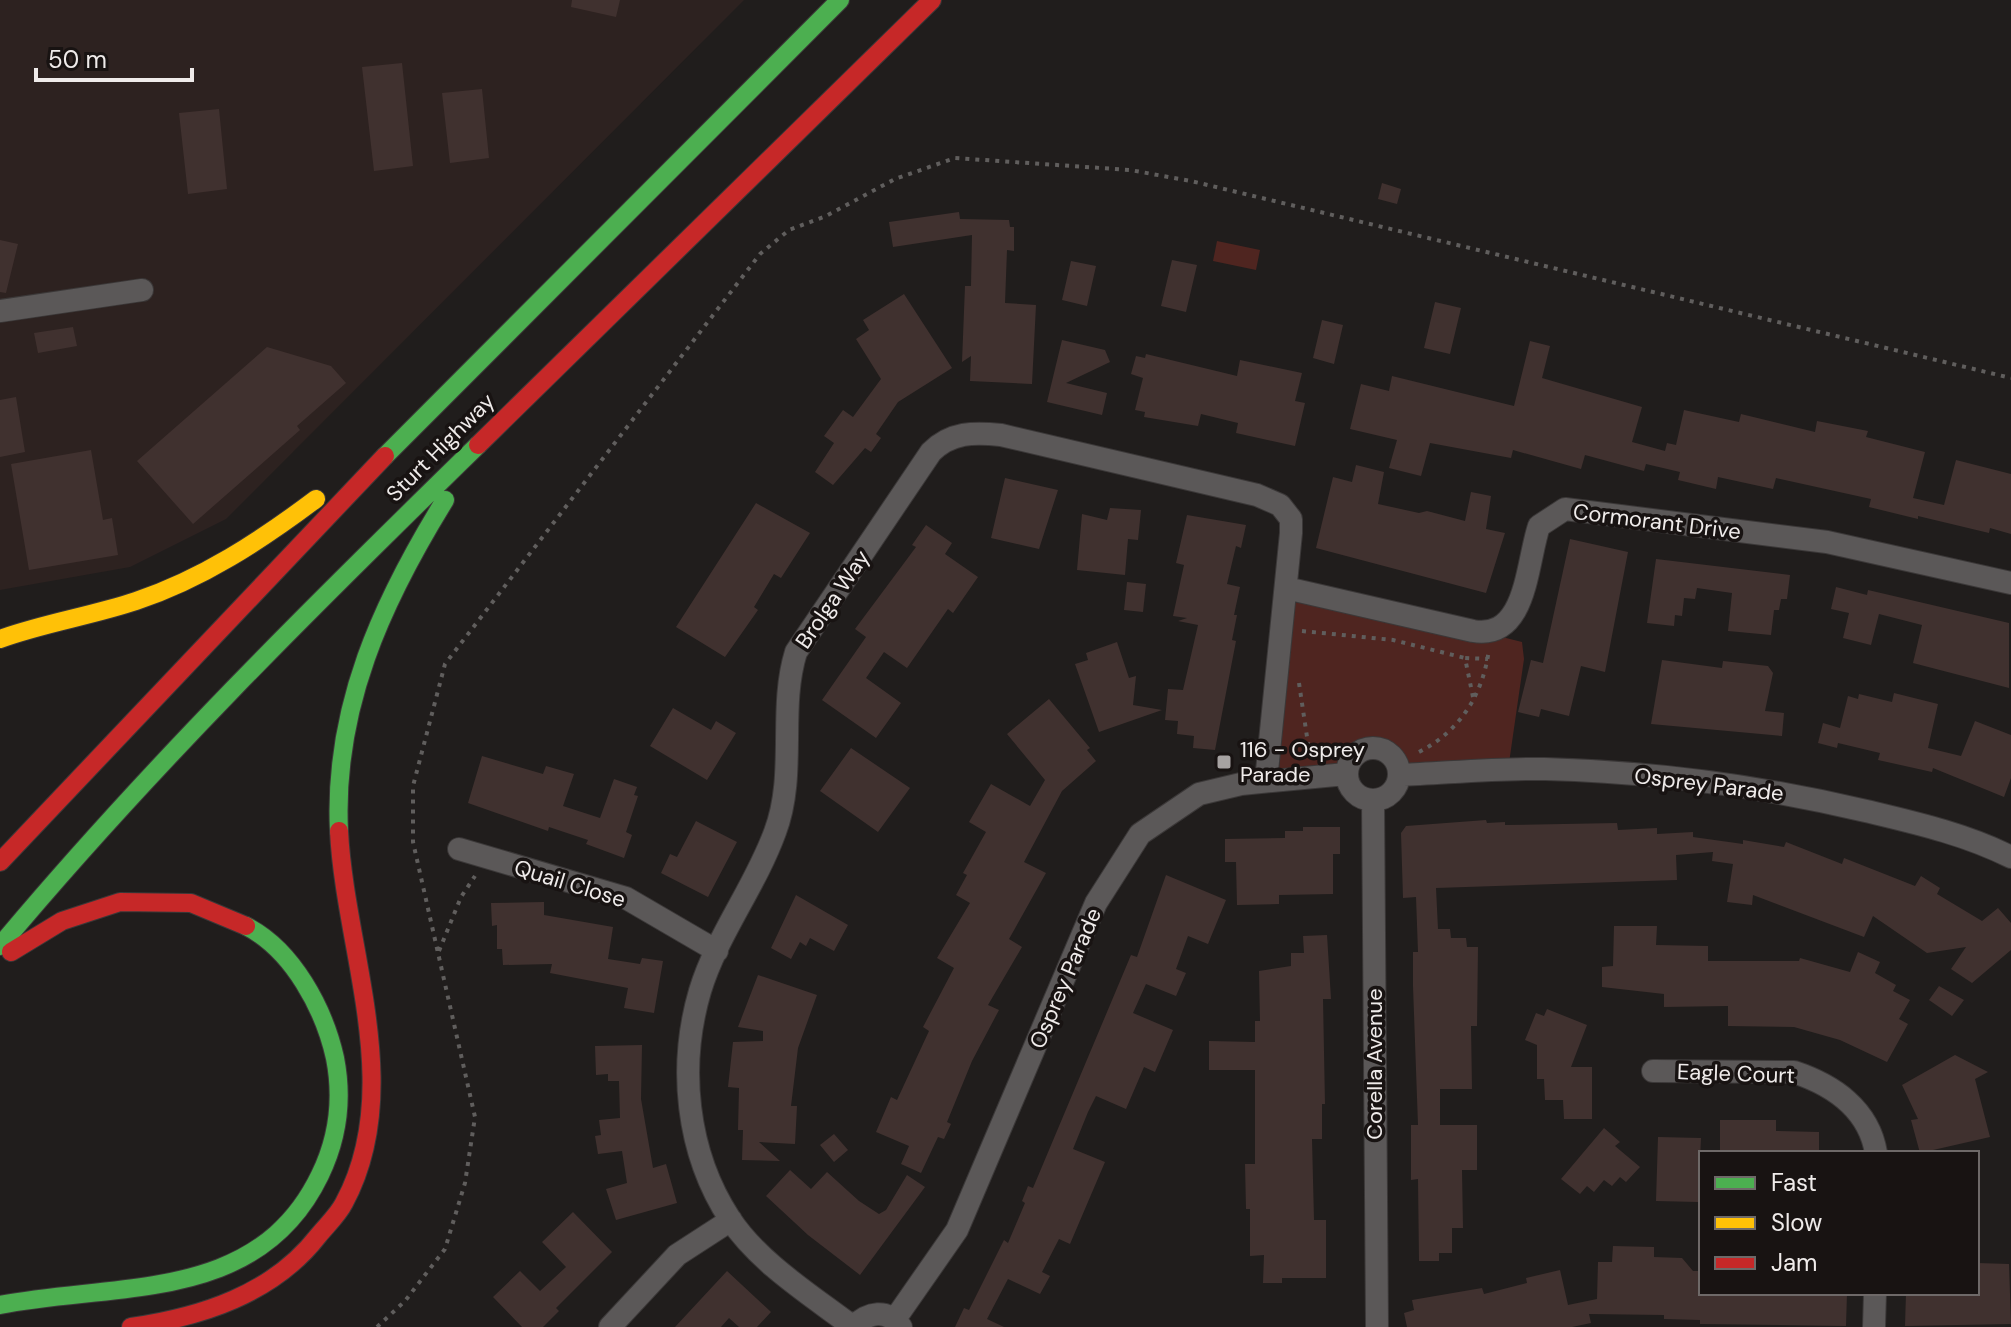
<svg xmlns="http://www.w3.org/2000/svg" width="2011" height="1327" viewBox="0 0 2011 1327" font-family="'DM Sans',sans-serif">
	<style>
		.built { fill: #2d2220 }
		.green { fill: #4f2520 }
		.building { fill: #40312f }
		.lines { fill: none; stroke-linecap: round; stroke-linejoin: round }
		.street-casing { stroke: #3b3838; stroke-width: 24 }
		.fast-casing { stroke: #3b3838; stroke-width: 20 }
		.slow-casing { stroke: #3b3838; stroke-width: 20 }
		.jam-casing { stroke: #3b3838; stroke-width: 20 }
		.path { stroke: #605e5d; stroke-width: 4; stroke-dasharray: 4 6; stroke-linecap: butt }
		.street { stroke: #5b5858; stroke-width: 22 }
		.fast { stroke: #4caf50; stroke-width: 18 }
		.slow { stroke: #ffc107; stroke-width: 18 }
		.jam { stroke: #c62828; stroke-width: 18 }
		.poi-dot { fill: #a7a3a2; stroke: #181312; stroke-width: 3 }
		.labels { text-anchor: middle; stroke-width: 7; stroke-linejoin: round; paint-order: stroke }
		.street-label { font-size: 22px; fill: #efebea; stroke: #181312 }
		.poi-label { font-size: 22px; fill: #efebea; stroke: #181312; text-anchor: start }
	</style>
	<rect width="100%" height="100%" fill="#201d1c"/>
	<path class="built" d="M0,0H744L226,519L130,567L0,590Z"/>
	<path class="green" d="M1217,241L1260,250L1256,270L1213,261Z
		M1306,601L1480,643L1502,637L1522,642L1524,659L1509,763L1407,765C1381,735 1367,733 1342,765L1290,773L1279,768L1293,603Z"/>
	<path class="building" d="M572,0H620L616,17L571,7Z
		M402,63L413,166L374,171L362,67Z
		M482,89L489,158L450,163L442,93Z
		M219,109L227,189L188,194L179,113Z
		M1382,183L1401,189L1397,204L1378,199Z
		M959,212L960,219L1009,220L1010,227H1014V251L1007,250L1005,303L1036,305L1032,384L970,381L971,356L962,362L965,286H971L972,235L893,247L889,222Z
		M0,240L18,244L6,293L0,292Z
		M1172,260L1197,265L1186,312L1161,306Z
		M1071,261L1096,266L1087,306L1062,300Z
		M904,294L952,368L898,402L876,434L881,438L871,452L865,448L833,485L815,472L834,443L824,436L843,410L853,417L881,379L856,339L869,330L863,320Z
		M1435,302L1461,308L1450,354L1424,348Z
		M1322,320L1343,325L1334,364L1313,358Z
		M73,327L77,346L38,353L34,333Z
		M1062,340L1105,350L1110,362L1066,383L1107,393L1102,415L1047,402Z
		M1530,341L1550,346L1542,378L1642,407L1632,442L1665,451L1667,443L1676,445L1684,410L1739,422L1741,414L1815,432L1817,421L1868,431L1866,437L1925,452L1913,498L1944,505L1956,460L2011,474V534L1990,528L1989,533L1918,516V519L1869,507L1871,499L1776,478L1773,489L1718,477L1716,489L1678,480L1680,472L1646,464L1644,471L1585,455L1581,469L1513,450L1511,458L1430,443L1421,476L1389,468L1397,440L1350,429L1361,384L1389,391L1392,376L1514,406Z
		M267,347L331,366L346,383L297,426L300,430L193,524L137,461Z
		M1146,354L1237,376L1240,360L1302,373L1295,401L1305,403L1295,446L1236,433L1238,423L1201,414L1198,426L1144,417L1145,412L1135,410L1143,378L1131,374L1136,356L1145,358Z
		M16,397L25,452L0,457V400Z
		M91,450L103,520L112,518L118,555L29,570L11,464Z
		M1356,465L1384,472L1378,504L1419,513L1427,511L1465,521L1471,492L1491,496L1486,529L1505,533L1486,593L1316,548L1333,477L1352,482Z
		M1005,478L1058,490L1039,549L991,538Z
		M756,503L810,533L781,578L774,574L754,607L758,610L725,657L676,627Z
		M1110,508L1141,510L1138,540L1128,539L1125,575L1077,570L1082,514L1107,520Z
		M1187,515L1246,525L1241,548L1236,546L1227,584L1240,587L1234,615H1237L1232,640L1236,641L1215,750L1193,748L1194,736L1177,734L1178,721L1165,720L1168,689L1183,690L1198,625L1178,621L1187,618L1173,616L1184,565L1176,563Z
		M926,525L952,543L945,554L978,577L953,613L948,609L907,668L884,652L866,678L901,703L876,738L822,700L866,637L855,629L916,547L912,545Z
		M1570,539L1628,552L1605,672L1581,666L1569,716L1541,709L1539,717L1518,712L1531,660L1543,663Z
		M1656,559L1790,575L1787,599H1781L1779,610H1774L1771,635L1728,631L1732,593L1697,588L1695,599L1684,598L1682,616L1675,615L1674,626L1647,623Z
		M1127,582L1146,584L1143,612L1124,610Z
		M1836,587L1867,595L1868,590L2009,623V688L1913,663L1922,625L1879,614L1871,645L1843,638L1849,613L1831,609Z
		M1117,642L1129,678L1136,676L1133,705L1162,710L1099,732L1075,664L1088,660L1086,653Z
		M1662,660L1722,668L1723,661L1768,666L1773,673L1765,711L1784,713L1782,736L1651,724Z
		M1894,693L1938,704L1928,748L1961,756L1975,721L2011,735V778L2004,797L1933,768L1932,772L1878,760L1880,753L1838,743L1837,748L1818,743L1823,723L1840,728L1848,696L1858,699L1859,694L1892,702Z
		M1049,699L1090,748L1087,750L1096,761L1062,791L1024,862L1046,873L1009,939L1022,947L988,1005L999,1010L972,1061L947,1122L951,1124L944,1139L938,1137L921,1173L901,1164L909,1146L876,1132L891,1097L897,1100L929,1031L923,1027L954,968L937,958L970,903L956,895L967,875L963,873L986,832L969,822L991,784L1030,806L1045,780L1007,734Z
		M673,708L711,730L716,721L736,733L707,780L650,746Z
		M851,748L910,788L878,832L820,791Z
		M482,756L543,774L546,766L574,774L563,806L600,818L614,779L637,787L634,795L638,796L626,832L632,835L624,858L586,844L588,840L549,827L548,831L468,803Z
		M1486,820L1487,823L1505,822V825L1617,823L1618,830L1657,828V834L1693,832V837L1743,844V840L1784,847L1786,842L1842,864L1844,858L1915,886L1921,876L1940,888L1937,894L1982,921L1998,908L2011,923V950L1972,983L1951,969L1966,947L1927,953L1873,916L1864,937L1753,895L1752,905L1727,902L1733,864L1712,861L1713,852L1676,855L1677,880L1436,888L1438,929H1450L1451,938H1466L1467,947H1478L1477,1026H1471L1472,1089H1440V1125H1477V1170H1462L1463,1228H1452V1253H1439V1261H1419L1418,1179L1411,1180V1125H1418L1413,986V952H1418L1416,897L1403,898L1401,833L1406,826Z
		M696,821L737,842L708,897L661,873L670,854L677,857Z
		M1303,827H1340V854H1333V894L1279,895V904L1237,905L1236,862H1225V839L1285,838V831H1303Z
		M1166,875L1226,900L1208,944L1188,936L1176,969L1186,973L1176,996L1146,984L1133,1013L1173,1030L1155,1072L1144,1067L1126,1109L1096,1096L1088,1112L1073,1149L1105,1162L1070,1244L1059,1239L1042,1272L1050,1276L1040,1294L1008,1279L987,1319L1004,1327H955L964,1308L969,1310L1004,1240L1008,1243L1025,1203L1022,1201L1028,1186L1033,1188L1131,955L1137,957Z
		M796,895L848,925L834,951L810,938L806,946L800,942L791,959L771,948Z
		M544,902V915L613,927L608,959L640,964L642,958L663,961L654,1013L624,1008L628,988L550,973L552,964L503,965L502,949H497V925L492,926L491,903Z
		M1614,926H1657L1656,945L1708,946V961H1799L1800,958L1850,972L1858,952L1880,962L1875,973L1896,985L1893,991L1910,1000L1899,1019L1908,1024L1887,1062L1840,1040L1794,1027L1728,1026V1006L1664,1007V994L1602,987V967L1613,966Z
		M1327,935L1331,999H1323L1325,1104H1322V1139H1312L1314,1220H1326V1278H1282V1283H1263L1264,1255L1250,1256V1209H1246L1245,1164H1255V1070H1209V1041L1255,1042V1021H1260L1259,971L1291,966V953H1304L1303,936Z
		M758,975L817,995L798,1048L791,1106H797L795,1144L759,1142L780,1161L742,1160L743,1130H738L739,1088L728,1087L733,1042L763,1041V1031L738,1027Z
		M1939,986L1964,1000L1952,1016L1929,1000Z
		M1547,1009L1587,1025L1571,1067H1592V1119H1564L1563,1100H1545L1544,1079H1537V1045L1525,1040L1536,1013L1544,1016Z
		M642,1045L641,1099L653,1168L666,1164L677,1203L616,1220L606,1189L627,1183L622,1151L598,1154L595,1136L601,1135L599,1120L620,1118L619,1081H608V1074L596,1075L595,1046Z
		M1955,1055L1988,1072L1975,1079L1990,1137L1920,1153L1911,1120L1918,1119L1902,1085Z
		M1720,1120H1776V1131L1819,1132V1153H1720Z
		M1604,1128L1620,1142L1615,1146L1640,1167L1626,1182L1620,1177L1612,1186L1604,1180L1594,1192L1587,1186L1580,1194L1561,1179Z
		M834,1134L848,1150L834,1162L820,1145Z
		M1658,1137L1701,1138L1698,1202L1656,1201Z
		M790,1170L811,1189L827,1172L859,1201L879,1214L886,1210L907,1175L925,1187L860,1275L808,1235L766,1196Z
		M573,1212L612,1252L556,1308L559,1311L543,1327H522L493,1297L520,1271L540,1291L566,1267L542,1242Z
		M1613,1246L1654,1247V1257L1682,1258L1693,1271H1701V1293H1847L1846,1326L1700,1324V1320L1664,1319V1315L1589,1314L1591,1323L1572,1327H1407L1404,1313L1414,1310L1412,1300L1482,1288L1484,1294L1527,1283L1526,1278L1560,1270L1568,1305L1597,1299L1598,1262H1612Z
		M1977,1263L2009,1264L2011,1324L1905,1326L1906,1293H1977Z
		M727,1271L771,1312L757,1327H739L729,1318L721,1327H675Z"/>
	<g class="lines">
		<g class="street-casing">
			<path id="street" d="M0,311L142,290
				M1286,588L1473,631C1527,640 1526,565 1539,526L1565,509L1827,542L2011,583
				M1347 774a26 26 0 1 1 52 0a26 26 0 1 1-52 0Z
				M1399,775C1448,773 1497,768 1545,769C1653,772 1761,786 1866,811C1916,823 1965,834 2011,857
				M1373,800L1377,1327
				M459,849L626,898L717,951
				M1653,1071L1794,1072C1833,1085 1869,1109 1876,1153
				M895,1319L957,1230L1096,903L1140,834L1199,794L1241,784L1346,774
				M610,1327L677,1255L731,1220
				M853,1327C811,1295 759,1263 730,1219C686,1152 678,1066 700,991C717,935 755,887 775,832C797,774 778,710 796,652L931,452C951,432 974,432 1001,435L1257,495L1280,505L1291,519V533L1266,781
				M853,1327C868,1312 887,1308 901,1327
				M1874,1327L1875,1293"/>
		</g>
		<g class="fast-casing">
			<path id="fast" d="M385,456L840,0
				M339,831C333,708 382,602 445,500
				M0,946C148,769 313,606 478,445
				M0,1305C118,1282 258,1304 320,1175C338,1138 343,1099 335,1058C324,1009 293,950 246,926"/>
		</g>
		<g class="slow-casing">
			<path id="slow" d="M0,639C44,623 91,616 136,601C202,579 260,541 316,499"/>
		</g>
		<g class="jam-casing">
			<path id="jam" d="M478,445L932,0
				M0,862L385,456
				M11,952L62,921L120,902L191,903L246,926
				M131,1327C201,1317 273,1294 318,1236C326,1226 338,1215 344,1203C406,1088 345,951 339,831"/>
		</g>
		<path class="path" d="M1302,631L1393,640L1465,658
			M1299,683L1310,757
			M1473,697L1465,658L1488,659
			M1419,752C1460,731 1483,695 1489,649
			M439,951L461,897L475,876
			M377,1327L405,1301L445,1249L465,1183L475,1117L413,842V786L445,664L760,254L789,230L826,216L895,179L955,158L1130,170L1191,181L2011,378"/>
		<use href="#street" class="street"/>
		<use href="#fast" class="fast"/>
		<use href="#slow" class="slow"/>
		<use href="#jam" class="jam"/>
	</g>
	<rect class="poi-dot" x="1216" y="754" width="16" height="16" rx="4"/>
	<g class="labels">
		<g class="street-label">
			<text transform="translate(440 447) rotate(-45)" y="8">Sturt Highway</text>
			<text transform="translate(1657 521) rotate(7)" y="8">Cormorant Drive</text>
			<text transform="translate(832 599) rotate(-56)" y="8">Brolga Way</text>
			<text transform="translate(1709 784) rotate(7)" y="8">Osprey Parade</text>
			<text transform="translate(570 883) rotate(17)" y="8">Quail Close</text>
			<text transform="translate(1065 978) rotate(-67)" y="8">Osprey Parade</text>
			<text transform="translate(1374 1064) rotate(-90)" y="8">Corella Avenue</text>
			<text transform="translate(1736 1073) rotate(2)" y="8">Eagle Court</text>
		</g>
		<g class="poi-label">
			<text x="1240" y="757">116 - Osprey<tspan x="1240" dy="25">Parade</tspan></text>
		</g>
	</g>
	<rect x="1699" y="1151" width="280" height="144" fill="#181312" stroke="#6e6968" stroke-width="2"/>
	<rect x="1715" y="1177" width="40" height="12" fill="#4caf50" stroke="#6e6968" stroke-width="2"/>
	<text x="1771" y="1191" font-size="24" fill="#efebea">Fast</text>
	<rect x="1715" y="1217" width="40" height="12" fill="#ffc107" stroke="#6e6968" stroke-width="2"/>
	<text x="1771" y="1231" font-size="24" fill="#efebea">Slow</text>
	<rect x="1715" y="1257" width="40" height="12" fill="#c62828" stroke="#6e6968" stroke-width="2"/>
	<text x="1771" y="1271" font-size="24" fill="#efebea">Jam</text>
	<path d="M36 68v12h156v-12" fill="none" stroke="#efebea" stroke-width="4"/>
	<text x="48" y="68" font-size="24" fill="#efebea" stroke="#181312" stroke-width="6" paint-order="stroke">50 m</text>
</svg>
